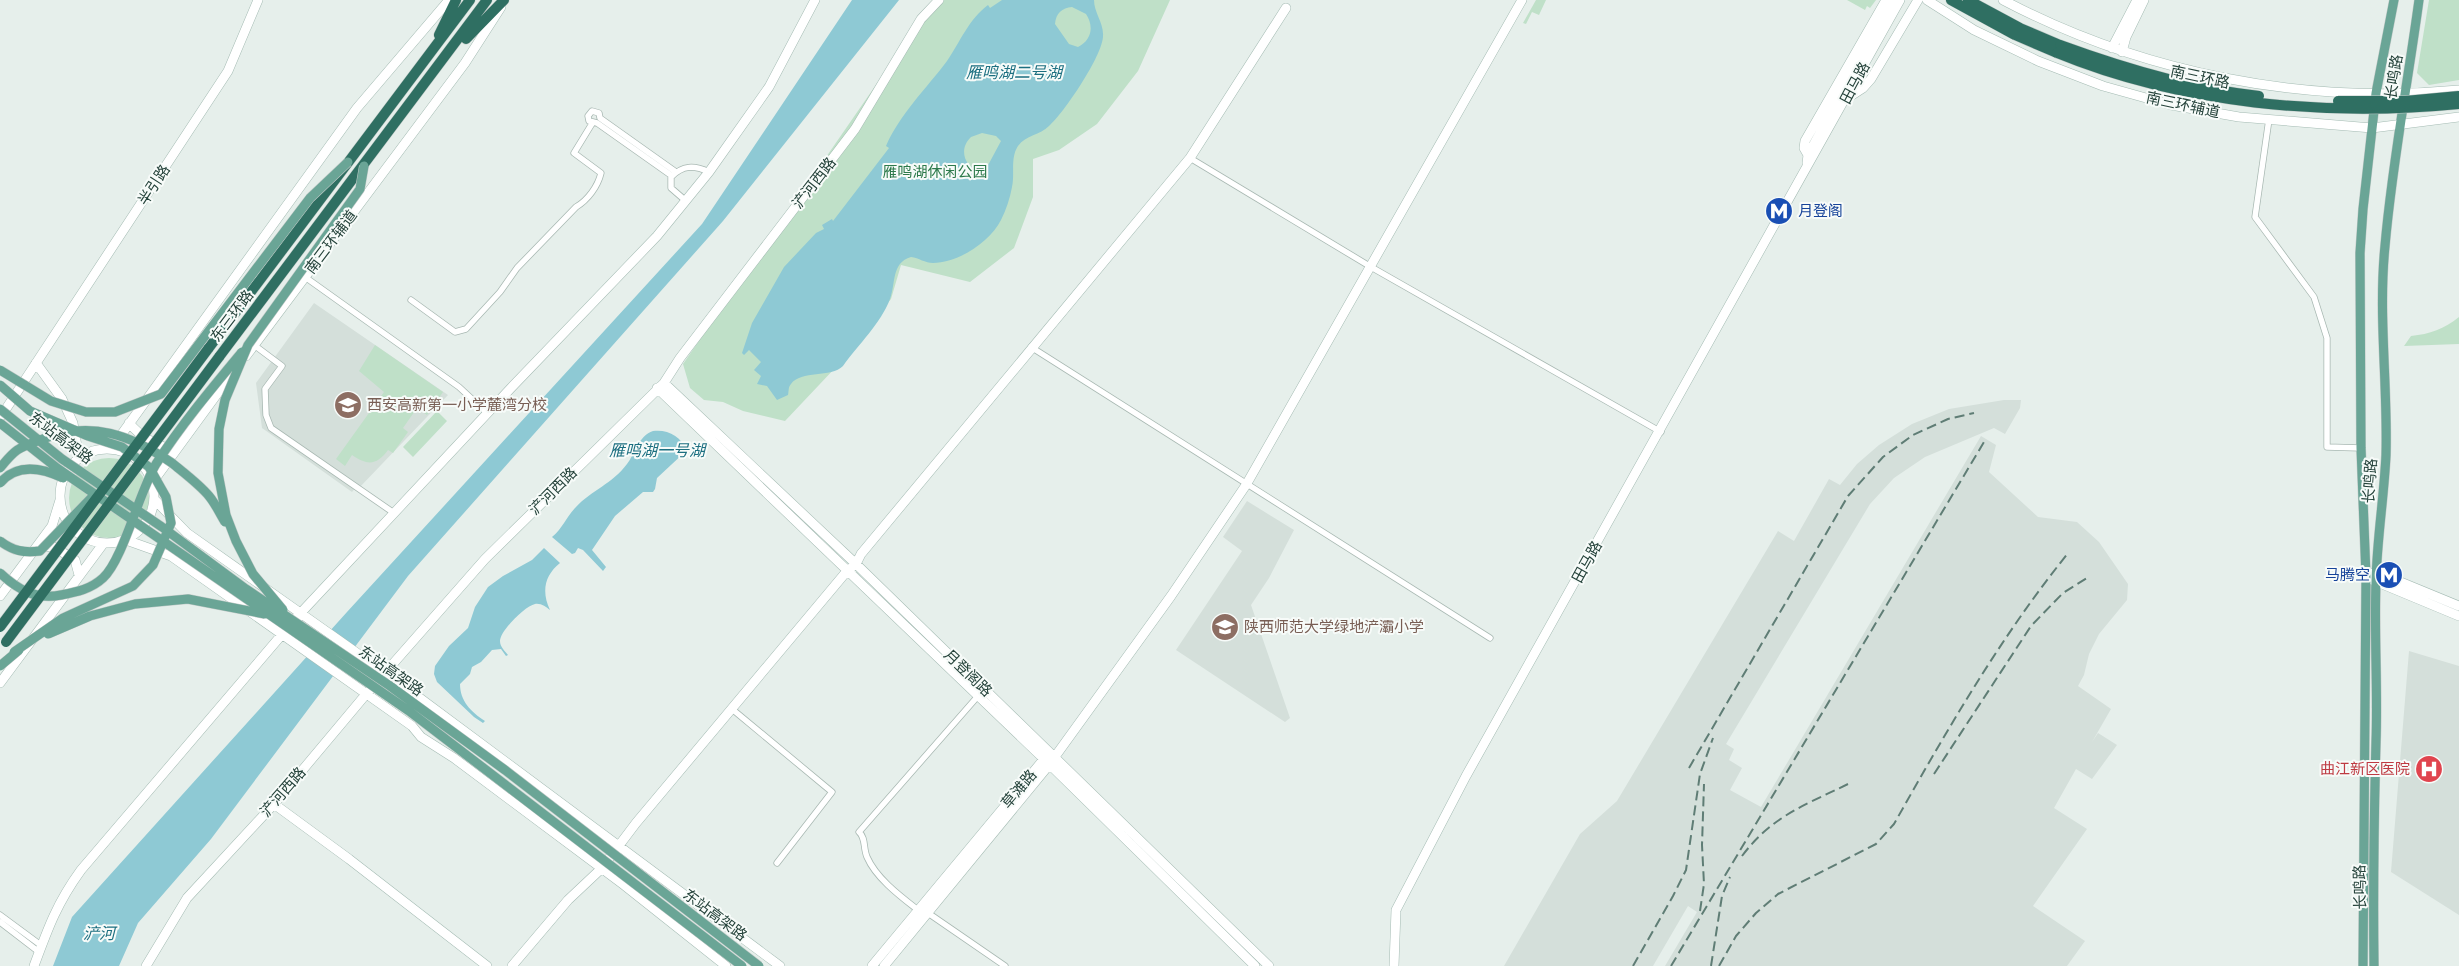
<svg xmlns="http://www.w3.org/2000/svg" width="2459" height="966" viewBox="0 0 2459 966" font-family="Ubuntu,'Noto Sans SC',sans-serif">
	<style>
		.built { fill: #d4dfda }
		.green { fill: #bfe0c8 }
		.water { fill: #8ec9d4; fill-rule: evenodd }
		.lines { fill: none; stroke-linecap: round; stroke-linejoin: round }
		.street-casing { stroke: #a8b8b2; stroke-width: 7 }
		.secondary-casing { stroke: #a4bbb3; stroke-width: 10 }
		.primary-casing { stroke: #c2cac8; stroke-width: 10 }
		.highway-casing { stroke: #c2cac8; stroke-width: 11 }
		.street { stroke: #fff; stroke-width: 5.5 }
		.secondary { stroke: #fff; stroke-width: 9 }
		.primary { stroke: #6aa596; stroke-width: 9 }
		.highway { stroke: #2f6f62; stroke-width: 10 }
		.rail { stroke: #5f7d75; stroke-width: 2; stroke-dasharray: 10 5; stroke-linecap: butt }
		.primary-bridge-casing { stroke: #c2cac8; stroke-width: 10; stroke-linecap: butt }
		.highway-bridge-casing { stroke: #c2cac8; stroke-width: 11; stroke-linecap: butt }
		.primary-bridge { stroke: #6aa596; stroke-width: 9 }
		.highway-bridge { stroke: #2f6f62; stroke-width: 10 }
		.labels { text-anchor: middle; stroke-width: 4; stroke-linejoin: round; paint-order: stroke }
		.street-label { font-size: 15px; fill: #24423a; stroke: #f7fbf9 }
		.park-label { font-size: 15px; fill: #2d7a4b; stroke: #f7fbf9 }
		.transit-label { font-size: 15px; fill: #164399; stroke: #f7fbf9; text-anchor: start }
		.education-label { font-size: 15px; fill: #785e54; stroke: #f7fbf9; text-anchor: start }
		.health-label { font-size: 15px; fill: #be3a42; stroke: #f7fbf9; text-anchor: end }
		.water-label { font-size: 16px; font-style: italic; fill: #1c6f80; stroke: #f7fbf9 }
	</style>
	<rect width="100%" height="100%" fill="#e6efeb"/>
	<path class="built" d="M314,303L448,395L359,488L357,486L352,492L262,428L256,383Z
		M2004,400H2021L2020,408L2005,434L1994,428L1925,457L1894,478L1870,504L1726,744L1734,749L1729,760L1742,768L1730,790L1761,807L1981,436L1996,445L1989,472L2038,517L2077,522L2099,542L2128,584L2127,600L2099,634L2089,654L2084,675L2078,686L2111,709L2092,742L2098,733L2117,745L2092,779L2076,769L2054,808L2087,829L2033,906L2085,941L2067,966H1665L1697,912L1688,906L1653,966H1504L1580,834L1617,801L1778,531L1794,541L1829,479L1840,485L1857,464L1879,445L1912,424L1949,409Z
		M1247,501L1294,530L1269,578L1251,605L1290,718L1285,722L1176,650L1242,551L1223,537Z
		M2409,651L2459,666V915L2391,872Z"/>
	<path class="green" d="M941,0H1170L1138,71L1097,124L1059,150L1033,159V197L1014,248L970,282L901,265L891,299L836,367L785,421L743,411L723,402L704,400L690,388L683,364L918,24Z
		M1536,0H1546L1539,15L1532,12L1526,24L1523,23Z
		M1847,0H1876L1870,8L1867,6L1865,10Z
		M2429,0H2459V80L2429,85L2417,73Z
		M2459,317V344L2404,346L2411,336C2430,334 2444,329 2459,317Z
		M375,345L443,392L427,415L417,408L403,428L408,432L393,453L388,450C377,465 368,466 352,455L345,466L336,459L384,392L359,371Z
		M437,411L447,421L413,457L403,447Z
		M69 498a40 40 0 1 1 80 0a40 40 0 1 1-80 0Z"/>
	<path class="water" d="M852,0H899L723,221L408,576L211,839L138,923L119,966H53L72,917L347,612L702,224Z
		M1002,0H1094C1094,13 1104,23 1103,36C1103,55 1064,113 1049,126C1040,135 1026,135 1018,146C1010,158 1015,174 1012,187C1010,198 1006,210 1001,220C990,242 958,263 933,263C925,263 919,258 911,257C891,263 896,283 890,299C881,323 858,345 843,366C831,378 801,370 791,384C788,387 789,391 788,395L777,400L767,386L757,384L761,376L754,370L761,362L749,350L744,355L742,353L752,323L784,267L816,233L824,229L822,225L832,219L833,221L889,148L886,146C900,114 926,89 947,61C960,42 969,19 988,5L990,8ZM1072,7L1086,14C1094,26 1092,40 1078,47L1069,44L1055,24C1056,13 1062,8 1072,7ZM982,133L996,136L1001,141L986,169L980,171C963,167 959,148 971,137Z
		M653,431C667,429 682,436 686,451L657,478L655,489L653,492H643L615,516L592,550L606,567L603,571L583,550L578,548L575,553L572,554L552,537C563,528 566,517 576,507C592,490 612,484 627,464C635,454 639,435 653,431Z
		M544,548L560,563C545,575 541,591 550,610C546,607 541,603 535,604C525,606 500,631 500,641C500,647 505,651 508,655L506,656L501,649L492,650L481,662L472,667L470,674L460,684C460,701 471,712 485,721L483,723L474,717L437,682L434,674L435,666L449,646L468,628L475,607L488,587L503,576L532,560Z"/>
	<g class="lines">
		<g class="street-casing">
			<path id="street" d="M2269,119L2255,217L2314,297L2327,338V447L2361,448
				M1190,158L1371,267L1661,432
				M672,176L597,123L589,121L588,116L592,111L599,113L600,118L676,172
				M686,201L671,188V177C683,165 694,165 709,172
				M305,277L459,387L487,413
				M411,300L455,332L466,329L500,292L517,268L576,207C588,200 598,186 601,173L574,153L593,122
				M254,345L282,366L265,389L266,415L271,428L394,513
				M1031,347L1490,638
				M732,709L832,792L777,863
				M918,910C900,896 876,878 867,857C863,848 866,838 859,832L978,696
				M928,913L1005,966
				M0,915L42,946
				M0,922L39,952"/>
		</g>
		<g class="secondary-casing">
			<path id="secondary" d="M1927,0L1974,30L2038,61L2103,86L2171,105L2239,117L2372,128L2459,117
				M2003,0C2141,73 2304,105 2459,90
				M2112,48L2137,0
				M2122,52L2126,37L2144,0
				M1849,97L1863,88L1871,79L1918,0
				M1808,155L1804,148L1805,141L1886,0
				M1807,163L1808,155L1893,0
				M246,356L465,63L501,7
				M36,363L62,399L73,423L79,458
				M664,383L856,564L1269,966
				M657,388L1044,759L1255,966
				M0,418L228,71L258,0
				M129,423C142,438 154,444 172,450
				M111,449L357,108L449,0
				M60 496a47 47 0 1 1 94 0a47 47 0 1 1-94 0Z
				M152,483L236,368
				M154,499L187,533L405,687L780,966
				M126,540L171,556L412,726L421,737L454,758L624,885L726,966
				M40,546L54,547L75,560L79,575
				M2371,574L2376,572L2459,606
				M2370,579L2459,616
				M0,596L52,526L60,500
				M0,683L103,544
				M274,804L349,859L487,966
				M34,966C48,928 57,903 81,870L296,618L510,389L657,236L709,172L769,87L815,0
				M146,966L187,898L274,804L362,699L485,559L664,383L680,358L855,129L921,19L939,0
				M512,966L568,900L602,868L636,823L847,571L856,564L861,554L1190,158L1286,8
				M872,966L1044,759L1050,757
				M884,966L1049,765L1171,596L1246,485L1522,0
				M1394,966L1396,910L1466,776L1900,0"/>
		</g>
		<g class="primary-casing">
			<path id="primary" d="M2363,966L2366,576L2361,448L2360,253L2363,209L2376,93L2394,0
				M2374,966C2373,891 2374,817 2376,742C2378,689 2374,635 2376,581C2377,539 2384,497 2386,455C2388,386 2378,315 2385,246C2392,164 2408,82 2419,0"/>
		</g>
		<g class="highway-casing">
			<path id="highway" d="M1951,0L2015,35L2057,53
				M1968,0L2020,28L2060,45
				M439,35L456,0
				M466,39L504,0
				M208,349L470,0
				M219,357L487,0"/>
		</g>
		<use href="#street" class="street"/>
		<use href="#secondary" class="secondary"/>
		<use href="#primary" class="primary"/>
		<use href="#highway" class="highway"/>
		<path class="rail" d="M1689,768L1848,496L1883,457L1913,435L1948,419L1974,413
			M1934,774L2031,626L2063,593L2087,578
			M1742,856C1772,816 1805,805 1848,784
			M1700,911L1704,884L1702,845L1704,784
			M1633,966L1673,896L1686,870L1700,774L1713,738
			M1671,966L1984,442
			M1711,966L1722,896L1730,877
			M1719,966L1736,936L1756,913L1778,894L1876,844L1894,824C1947,730 2001,636 2069,552"/>
		<g class="primary-bridge-casing">
			<path id="primary-bridge" d="M0,370L51,401L86,412H115L161,394L310,198L348,162
				M0,385L30,411L88,436L122,447L149,467L166,497L171,523L153,565L133,586L63,618L14,652
				M0,409L62,459L162,527L246,589L390,686L505,770L759,966
				M0,423L57,468L409,711L742,966
				M0,468C17,447 19,448 43,439C91,420 131,435 172,463C184,473 199,484 209,496C215,503 220,514 225,522
				M0,483C17,463 42,468 63,478
				M0,541C13,551 24,553 40,551L92,497
				M0,573C18,590 36,600 61,595C77,592 91,589 103,578C123,560 139,492 156,464C181,425 212,388 242,352
				M283,610L253,574L236,541L226,515L218,473L219,429L225,400L248,345L360,189L364,166
				M48,634L90,616L135,604L188,599L265,614
				M0,666L19,650"/>
		</g>
		<g class="highway-bridge-casing">
			<path id="highway-bridge" d="M2060,45C2123,68 2192,89 2259,96
				M2057,53C2181,104 2327,117 2459,104
				M2338,101H2405L2459,96
				M0,627L208,349
				M6,642L219,357"/>
		</g>
		<use href="#primary-bridge" class="primary-bridge"/>
		<use href="#highway-bridge" class="highway-bridge"/>
	</g>
	<defs>
		<g id="metro-disc" transform="scale(1.4375)"><circle r="9.5" fill="#1a4fb4" stroke="#f7fbf9"/><path d="M-5.5 5V-5H-3L0 0L3-5H5.5V5H3V-.5L0 4L-3-.5V5Z" fill="#fff"/></g>
		<g id="school-disc" transform="scale(1.4375)"><circle r="9.5" fill="#8d6e63" stroke="#f7fbf9"/><path d="M0-5L7-2L0 1L-7-2ZM-4 1L0 2.5L4 1V4Q0 6-4 4Z" fill="#fff"/></g>
		<g id="hospital-disc" transform="scale(1.4375)"><circle r="9.5" fill="#e0444e" stroke="#f7fbf9"/><path d="M-5-5h3v3.5h4V-5h3V5h-3V1.5h-4V5h-3Z" fill="#fff"/></g>
	</defs>
	<g fill-rule="evenodd">
		<use href="#metro-disc" x="1779" y="211"/>
		<use href="#school-disc" x="348" y="405"/>
		<use href="#metro-disc" x="2389" y="575"/>
		<use href="#school-disc" x="1225" y="627"/>
		<use href="#hospital-disc" x="2429" y="769"/>
	</g>
	<g class="labels">
		<g class="street-label">
			<text transform="translate(2200 77) rotate(12)" y="5">南三环路</text>
			<text transform="translate(2394 77) rotate(-81)" y="5">长鸣路</text>
			<text transform="translate(1855 83) rotate(-62)" y="5">田马路</text>
			<text transform="translate(2183 105) rotate(12)" y="5">南三环辅道</text>
			<text transform="translate(814 183) rotate(-52)" y="5">浐河西路</text>
			<text transform="translate(154 185) rotate(-57)" y="5">半引路</text>
			<text transform="translate(331 242) rotate(-53)" y="5">南三环辅道</text>
			<text transform="translate(232 316) rotate(-53)" y="5">东三环路</text>
			<text transform="translate(61 438) rotate(37)" y="5">东站高架路</text>
			<text transform="translate(2370 481) rotate(-86)" y="5">长鸣路</text>
			<text transform="translate(553 491) rotate(-45)" y="5">浐河西路</text>
			<text transform="translate(1587 562) rotate(-61)" y="5">田马路</text>
			<text transform="translate(391 671) rotate(35)" y="5">东站高架路</text>
			<text transform="translate(968 673) rotate(44)" y="5">月登阁路</text>
			<text transform="translate(1019 789) rotate(-50)" y="5">草滩路</text>
			<text transform="translate(283 792) rotate(-49)" y="5">浐河西路</text>
			<text transform="translate(2360 887) rotate(-91)" y="5">长鸣路</text>
			<text transform="translate(715 915) rotate(37)" y="5">东站高架路</text>
		</g>
		<g class="park-label">
			<text x="935" y="177">雁鸣湖休闲公园</text>
		</g>
		<g class="transit-label">
			<text x="1798" y="216">月登阁</text>
			<text x="2370" y="580" text-anchor="end">马腾空</text>
		</g>
		<g class="education-label">
			<text x="367" y="410">西安高新第一小学麓湾分校</text>
			<text x="1244" y="632">陕西师范大学绿地浐灞小学</text>
		</g>
		<g class="health-label">
			<text x="2410" y="774">曲江新区医院</text>
		</g>
		<g class="water-label">
			<text x="1014" y="78">雁鸣湖二号湖</text>
			<text x="657" y="456">雁鸣湖一号湖</text>
			<text x="99" y="939">浐河</text>
		</g>
	</g>
</svg>
